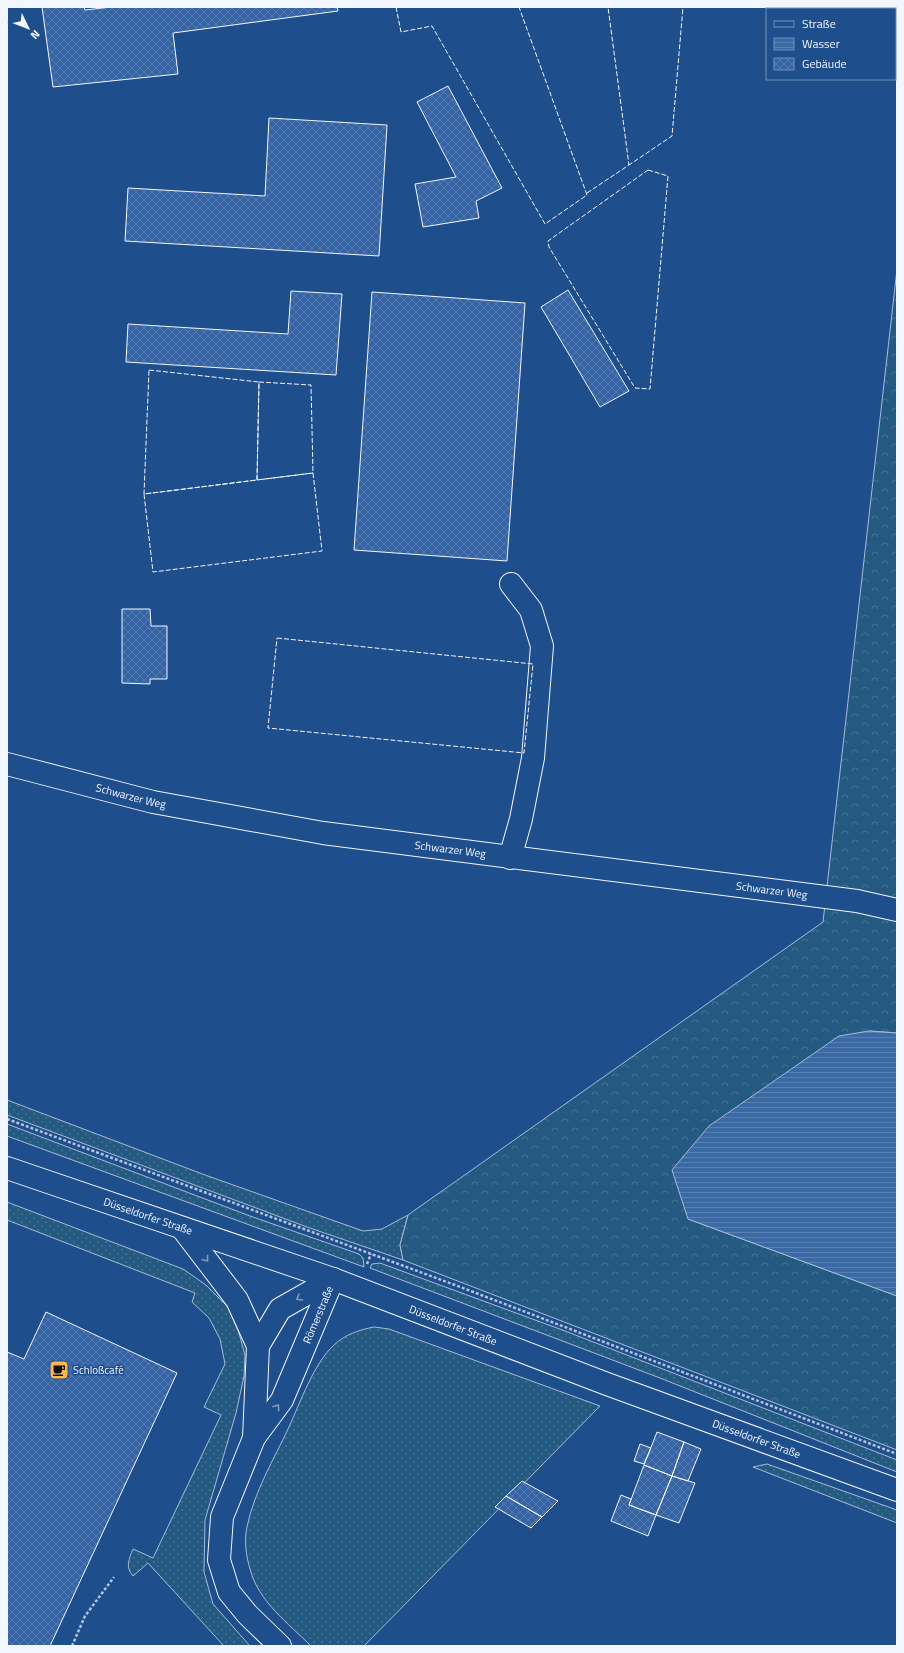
<svg xmlns="http://www.w3.org/2000/svg" width="904" height="1653" viewBox="0 0 904 1653" font-family="'Titillium Web',sans-serif">
	<style>
		.grass { fill: url(#grass-dots); stroke: #a8bbd7 }
		.forest { fill: url(#forest-crowns); stroke: #a8bbd7 }
		.water { fill: url(#water-rules); stroke: #a8bbd7 }
		.building { fill: url(#building-cross-hatch); stroke: #f2f6ff }
		.lines { fill: none; stroke-linecap: round; stroke-linejoin: round }
		.minor-casing { stroke: #f2f6ff; stroke-width: 24 }
		.major-casing { stroke: #f2f6ff; stroke-width: 24 }
		.path { stroke: #b3c4dc; stroke-width: 2.5; stroke-dasharray: 3 2; stroke-linecap: butt }
		.minor { stroke: #1f4e8c; stroke-width: 22 }
		.major { stroke: #1f4e8c; stroke-width: 22 }
		.fence { stroke: #f2f6ff; stroke-width: 1; stroke-dasharray: 5 2; stroke-linecap: butt }
		.oneway { stroke: #7e9ac0 }
		.labels { text-anchor: middle; stroke-width: 3; stroke-linejoin: round; paint-order: stroke }
		.street-label { font-size: 11px; fill: #f2f6ff; stroke: #1f4e8c }
		.poi-label { font-size: 11px; fill: #f2f6ff; stroke: #1f4e8c; text-anchor: start }
	</style>
	<defs>
		<pattern id="grass-dots" width="8" height="8" patternUnits="userSpaceOnUse"><rect width="8" height="8" fill="#245a82"/><path d="M2 2h.1M6 6h.1" fill="none" stroke="#447295" stroke-width="1.8" stroke-linecap="round"/></pattern>
		<pattern id="forest-crowns" width="20" height="18" patternUnits="userSpaceOnUse"><rect width="20" height="18" fill="#245a82"/><path d="M2 6a3 3 0 1 1 6 0M12 15a3 3 0 1 1 6 0" fill="none" stroke="#447295"/></pattern>
		<pattern id="water-rules" width="6" height="5" patternUnits="userSpaceOnUse"><rect width="6" height="5" fill="#3b69a3"/><path d="M0 2.5h6" fill="none" stroke="#587fb1"/></pattern>
		<pattern id="building-cross-hatch" width="8" height="8" patternUnits="userSpaceOnUse"><rect width="8" height="8" fill="#3563a3"/><path d="M0 0l8 8M0 8l8-8" fill="none" stroke="#537ab1"/></pattern>
	</defs>
	<rect width="100%" height="100%" fill="#1f4e8c"/>
	<path class="grass" d="M7,1100L205,1175L363,1231L382,1229L408,1215L400,1245L403,1260L307,1227L7,1115Z
		M7,1124L250,1216L359,1254L363,1258L364,1267L7,1136Z
		M7,1202L183,1269L206,1285L228,1307L239,1333L245,1355L244,1376L236,1413L205,1520L204,1572L213,1604L250,1646H224L148,1563L133,1576C125,1567 129,1559 133,1549L153,1558L221,1415L204,1407L225,1364L220,1339L209,1318L192,1302L195,1293L7,1220Z
		M380,1263L565,1331L897,1460V1472L660,1378L370,1268L372,1264Z
		M374,1327L389,1329L600,1406L364,1646H311C289,1624 258,1601 250,1569C246,1556 244,1540 247,1527C254,1492 274,1459 289,1427C300,1403 314,1363 334,1345C346,1334 359,1330 374,1327Z
		M767,1464L897,1510V1523L753,1467Z"/>
	<path class="forest" d="M897,269V1033L869,1031L688,1219L897,1296V1450L403,1260L400,1245L408,1215L823,922Z"/>
	<path class="water" d="M869,1031L897,1033V1296L688,1219L672,1170L709,1126L839,1036Z"/>
	<path class="building" d="M42,7H84L85,10L111,7H337L338,11L173,33L178,74L53,87Z
		M448,86L502,188L476,201L479,218L423,227L415,184L456,177L417,102Z
		M269,118L387,125L379,256L125,241L128,188L265,196Z
		M568,290L629,391L600,407L541,307Z
		M291,291L342,294L336,375L126,362L128,324L288,334Z
		M372,292L525,303L507,561L354,550Z
		M122,609H150L151,626H167V679H150V684L122,683Z
		M46,1312L177,1373L50,1646H7V1352L24,1359Z
		M657,1432L684,1442L672,1476L644,1465Z
		M684,1442L701,1449L688,1481L672,1476Z
		M640,1444L651,1448L644,1464L634,1461Z
		M644,1465L672,1476L656,1515L629,1505Z
		M672,1476L695,1483L679,1523L656,1515Z
		M522,1481L558,1501L542,1517L506,1496Z
		M621,1495L631,1499L629,1505L656,1515L648,1536L611,1521Z
		M506,1496L542,1517L531,1528L495,1507Z"/>
	<g class="lines">
		<g class="minor-casing">
			<g id="minor">
				<path id="s1" d="M7,764L153,802L323,833L857,901L897,910"/>
				<path d="M510,858L521,819L533,758L542,646L531,610L511,584"/>
				<path d="M182,1228L237,1300L258,1346"/>
				<path d="M254,1438L258,1346L280,1309L333,1279"/>
				<path id="s2" d="M280,1646L247,1614L229,1592L219,1560L222,1517L254,1438L282,1400L333,1279"/>
			</g>
		</g>
		<g class="major-casing">
			<g id="major">
				<path id="s3" d="M7,1168L333,1279L607,1384L897,1490"/>
			</g>
		</g>
		<path class="path" d="M7,1119L455,1285L897,1454
			M367,1264L371,1254
			M72,1646L85,1616L114,1577"/>
		<use href="#minor" class="minor"/>
		<use href="#major" class="major"/>
		<path class="fence" d="M396,7L401,32L432,26L545,224L587,195L519,7
			M629,164V165L672,136L683,7
			M648,170L668,176L650,389L635,388L549,247L548,241Z
			M587,193L629,165L608,7
			M149,370L259,382L257,480L144,494Z
			M259,382L311,385L313,473L257,480Z
			M313,473L322,551L153,572L144,494Z
			M277,638L533,664L524,753L268,728Z"/>
	</g>
	<defs><path id="oneway-chevron" d="M-2-3.5L2.5 0L-2 3.5" fill="none" stroke-width="1.6" stroke-linecap="round" stroke-linejoin="round"/></defs>
	<g class="oneway">
		<use href="#oneway-chevron" transform="translate(206 1259) rotate(52)"/>
		<use href="#oneway-chevron" transform="translate(299 1298) rotate(150)"/>
		<use href="#oneway-chevron" transform="translate(277 1407) rotate(-54)"/>
	</g>
	<defs>
		<g id="cafe-square" transform="scale(1)"><rect x="-9" y="-9" width="18" height="18" rx="4" fill="#ffb74d" stroke="#1f4e8c"/><path d="M-5.5-4.5H6V0H3Q3 3.5 0 3.5H-2.5Q-5.5 3.5-5.5 0ZM3-3.2v2h1.7v-2ZM-6 4.5H4V6H-6Z" fill="#111"/></g>
	</defs>
	<g fill-rule="evenodd">
		<use href="#cafe-square" x="59" y="1370"/>
	</g>
	<g class="labels">
		<g class="street-label">
			<text dy="4" stroke="none"><textPath href="#s1" startOffset="128">Schwarzer Weg</textPath></text>
			<text dy="4" stroke="none"><textPath href="#s1" startOffset="452">Schwarzer Weg</textPath></text>
			<text dy="4" stroke="none"><textPath href="#s1" startOffset="776">Schwarzer Weg</textPath></text>
			<text dy="4" stroke="none"><textPath href="#s3" startOffset="149">Düsseldorfer Straße</textPath></text>
			<text dy="4" stroke="none"><textPath href="#s2" startOffset="376">Römerstraße</textPath></text>
			<text dy="4" stroke="none"><textPath href="#s3" startOffset="473">Düsseldorfer Straße</textPath></text>
			<text dy="4" stroke="none"><textPath href="#s3" startOffset="797">Düsseldorfer Straße</textPath></text>
		</g>
		<g class="poi-label">
			<text x="73" y="1374">Schloßcafé</text>
		</g>
	</g>
	<rect width="904" height="1653" fill="none" stroke="#f2f6ff" stroke-width="16"/>
	<rect x="766" y="8" width="130" height="72" fill="#1f4e8c" stroke="#7391ba"/>
	<rect x="774" y="21" width="20" height="6" fill="#1f4e8c" stroke="#7391ba"/>
	<text x="802" y="28" font-size="12" fill="#f2f6ff">Straße</text>
	<rect x="774" y="38" width="20" height="12" fill="url(#water-rules)" stroke="#7391ba"/>
	<text x="802" y="48" font-size="12" fill="#f2f6ff">Wasser</text>
	<rect x="774" y="58" width="20" height="12" fill="url(#building-cross-hatch)" stroke="#7391ba"/>
	<text x="802" y="68" font-size="12" fill="#f2f6ff">Gebäude</text>
	<g transform="translate(28 28) rotate(133)" stroke="#1f4e8c" stroke-width="3" paint-order="stroke">
	<path d="M0-3L7 15L0 10L-7 15Z" fill="#f2f6ff"/>
	<text y="-6" font-size="11" font-weight="bold" text-anchor="middle" fill="#f2f6ff">N</text>
	</g>
</svg>
